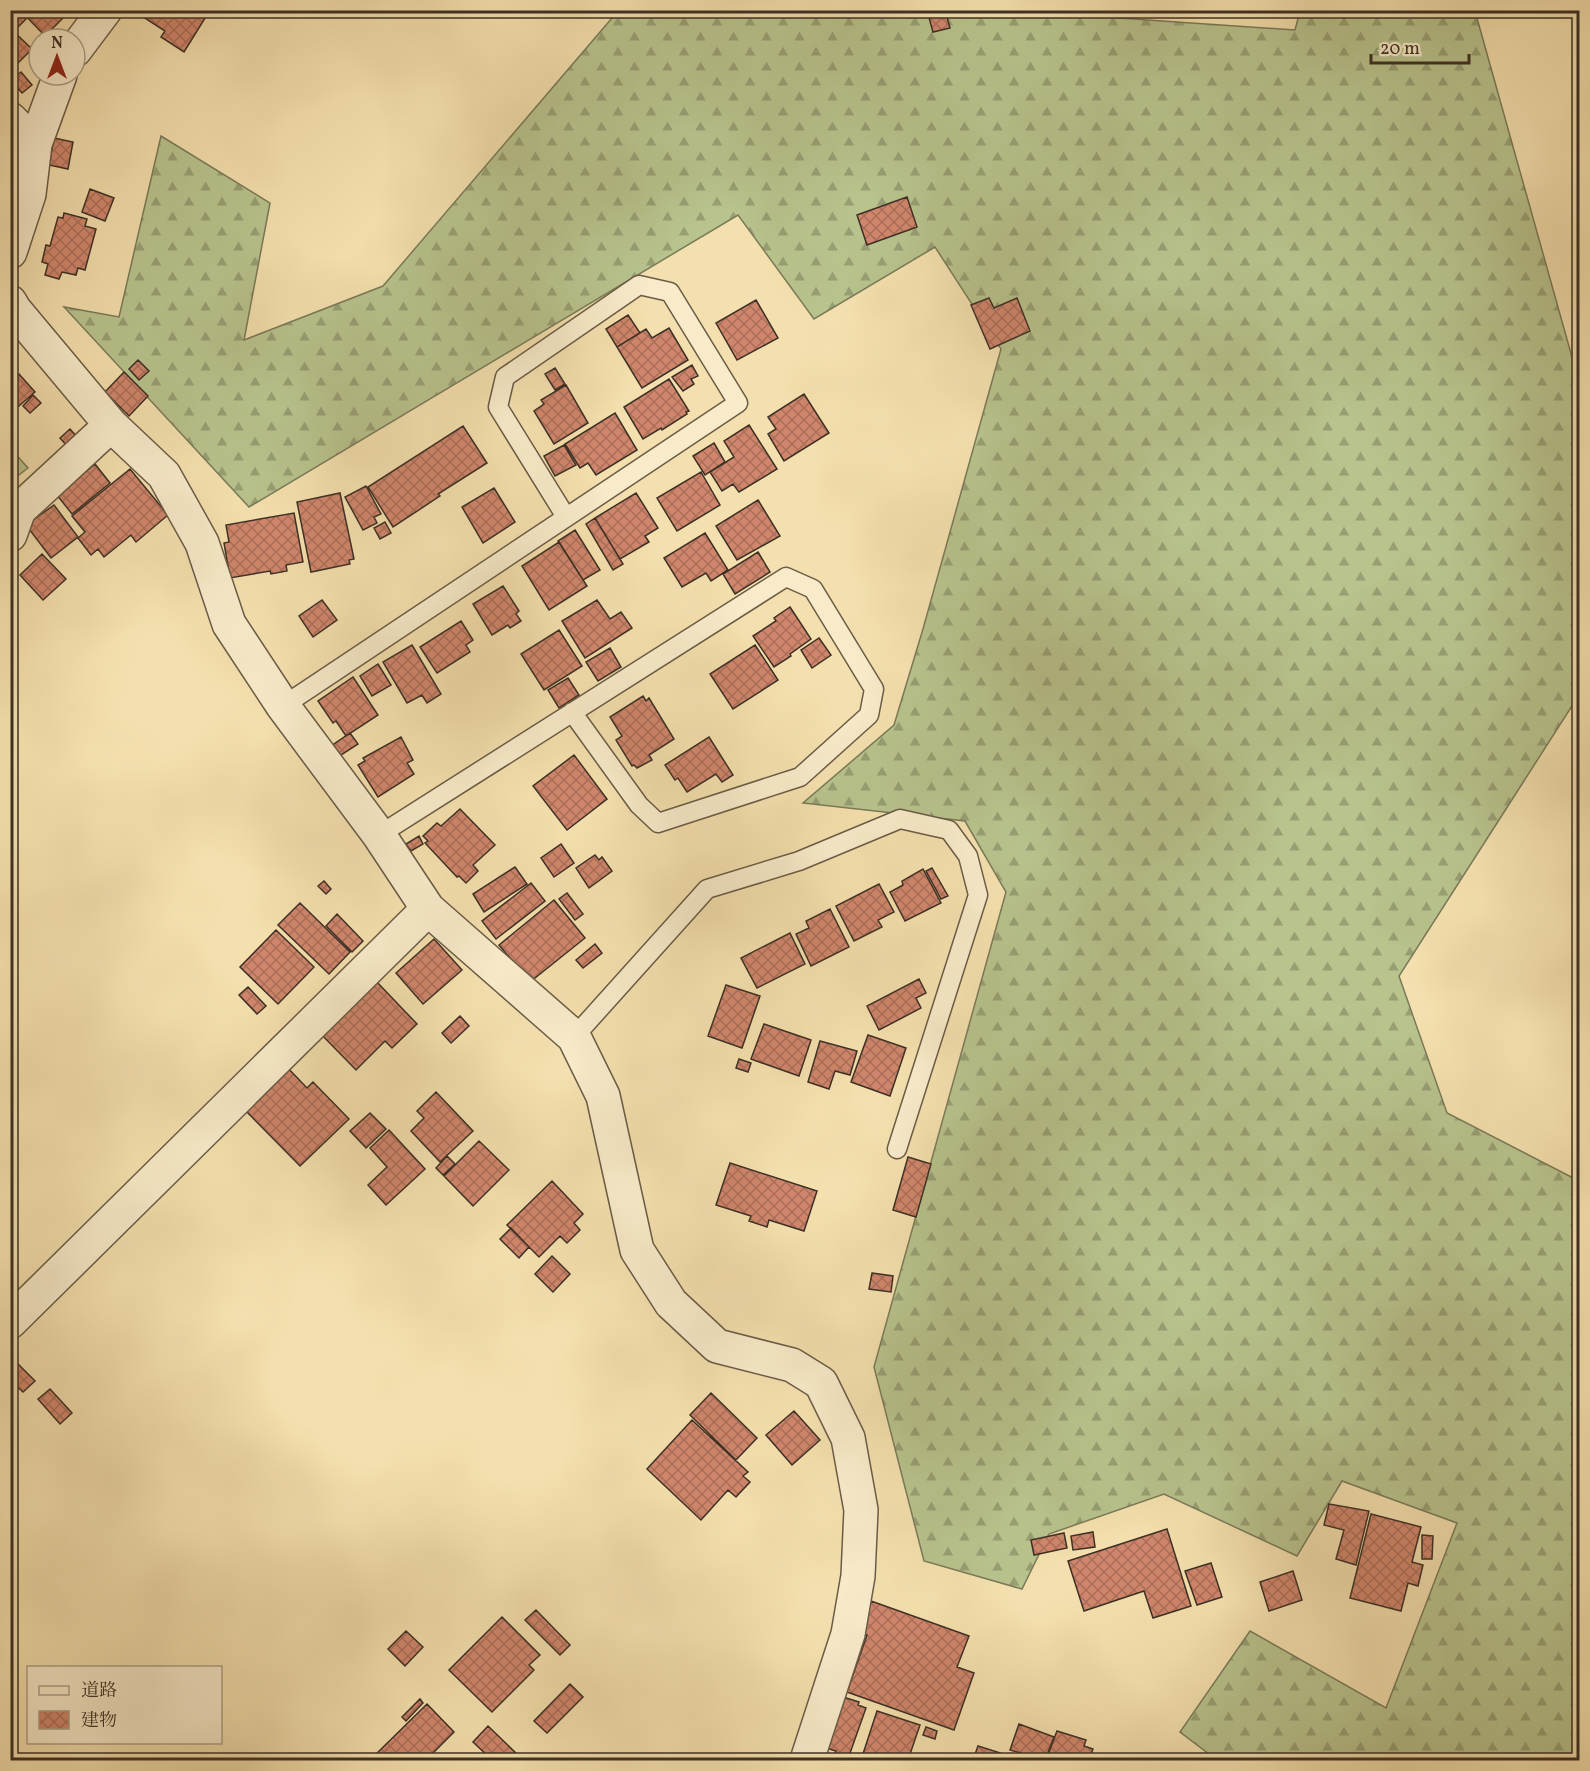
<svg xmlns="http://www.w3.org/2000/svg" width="1590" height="1771" viewBox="0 0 1590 1771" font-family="Vollkorn,'Noto Serif JP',serif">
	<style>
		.forest { fill: url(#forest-firs); stroke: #7a7a59; stroke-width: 1.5 }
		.garden { fill: #b8c38d; stroke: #7a7a59; stroke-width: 1.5 }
		.building { fill: url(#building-cross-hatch); stroke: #3c3025; stroke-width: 1.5 }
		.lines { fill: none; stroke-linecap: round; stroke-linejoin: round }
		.service-casing { stroke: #6a5c47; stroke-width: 21 }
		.minor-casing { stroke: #6a5c47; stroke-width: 36 }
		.service { stroke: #f8ebca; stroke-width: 18 }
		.minor { stroke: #f8ebca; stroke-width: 33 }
	</style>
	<defs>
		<pattern id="forest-firs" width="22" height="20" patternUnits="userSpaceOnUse" patternTransform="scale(1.5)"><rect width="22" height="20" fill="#b8c38d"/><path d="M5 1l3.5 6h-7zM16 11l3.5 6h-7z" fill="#979f73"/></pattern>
		<pattern id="building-cross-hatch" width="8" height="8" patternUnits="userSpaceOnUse" patternTransform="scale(1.5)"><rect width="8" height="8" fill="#d0866c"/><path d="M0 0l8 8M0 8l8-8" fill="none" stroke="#aa6e59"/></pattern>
	</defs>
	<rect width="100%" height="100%" fill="#f4e0ae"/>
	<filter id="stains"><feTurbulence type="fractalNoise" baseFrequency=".00333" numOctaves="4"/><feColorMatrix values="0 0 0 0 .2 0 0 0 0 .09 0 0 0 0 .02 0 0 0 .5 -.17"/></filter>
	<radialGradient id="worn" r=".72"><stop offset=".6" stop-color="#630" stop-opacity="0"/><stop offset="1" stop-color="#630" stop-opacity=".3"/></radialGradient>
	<path class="forest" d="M1002,10L1295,30L1300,11H1475L1579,382V695L1399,976L1447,1113L1579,1181V1760H1217L1180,1732L1250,1631L1386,1708L1457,1523L1342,1481L1297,1556L1164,1494L1049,1534L1022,1589L924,1561L874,1367L1006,892L965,821L803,803L894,725L923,629L1001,349L935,247L814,319L738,215L249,507L64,307L119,317L161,136L270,203L244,340L383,286L618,11Z"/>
	<path class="garden" d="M11,449L28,468L11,481Z"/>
	<path class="building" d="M10,10H17L26,19L14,31L10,28Z
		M20,10H71L45,36Z
		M210,10L184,52L161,37L165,31L134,11Z
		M937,10H945L950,28L933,32L928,14Z
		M10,28L32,49L10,71Z
		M21,72L32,85L22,93L11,80Z
		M54,138L73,142L68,169L49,165Z
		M90,189L114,198L105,221L82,212Z
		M907,197L917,227L867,245L857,215Z
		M64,213L87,219L85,226L96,229L85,270L78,268L76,275L62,272L59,279L45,275L48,264L42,262L46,245L50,246L58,217L63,218Z
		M989,298L994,308L1017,298L1030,331L990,349L971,305Z
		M756,300L778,338L737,360L716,323Z
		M628,315L640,333L617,347L606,329Z
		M669,328L688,360L642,388L617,347L646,329L652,338Z
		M138,360L149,371L139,380L129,369Z
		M692,365L698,376L691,379L694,384L683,391L672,377Z
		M555,368L565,384L555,390L545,374Z
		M124,372L148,396L129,416L105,392Z
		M19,374L35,392L12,412L10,381Z
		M669,379L689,411L686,412L687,414L662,430L661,428L643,439L624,407Z
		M566,385L588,423L554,444L534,411L544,404L541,400Z
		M804,394L829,433L784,461L768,434L776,429L768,417Z
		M33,395L41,403L30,413L23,406Z
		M615,413L637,450L596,475L588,463L580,468L565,444Z
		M749,425L777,469L739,492L733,484L722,491L710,472L734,457L724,441Z
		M463,426L487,463L438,494L440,496L393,527L368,487Z
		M70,429L78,438L68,447L60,438Z
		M714,443L725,462L705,475L693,456Z
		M564,445L576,465L555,476L544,456Z
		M95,464L110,483L72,514L57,495Z
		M130,469L168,515L136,542L131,535L104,557L98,549L91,555L78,538L85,532L72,516Z
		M701,472L720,505L677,531L657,498Z
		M366,486L381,514L374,517L377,523L363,530L345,497Z
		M494,488L515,522L483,543L462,507Z
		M340,493L354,559L349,560L350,564L311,572L297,502Z
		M636,493L658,528L645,536L649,542L620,559L595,518Z
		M758,500L780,536L737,560L716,526Z
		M54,505L78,537L51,558L26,525Z
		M294,513L303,562L286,565L287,571L271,574L270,571L230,578L224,543L229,542L226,525Z
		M595,518L623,564L613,570L586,524Z
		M385,522L391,533L380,539L374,528Z
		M575,530L600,570L583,580L558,541Z
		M705,533L728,570L711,581L706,573L682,587L664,558Z
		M559,542L587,586L549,610L522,566Z
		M758,552L770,572L735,594L723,574Z
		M42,554L66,579L43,600L20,575Z
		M503,586L519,611L516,614L521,621L510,628L508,625L492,635L473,604Z
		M322,600L337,620L313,637L299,616Z
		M597,600L610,619L621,612L632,628L585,658L562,621Z
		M790,607L811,639L790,654L791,656L774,667L753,636L776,621L774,618Z
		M461,621L473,640L466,645L470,652L437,673L420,647Z
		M559,630L582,666L544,690L521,654Z
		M819,638L831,655L812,668L801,650Z
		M412,645L441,694L427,703L422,695L407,703L383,662Z
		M755,645L778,680L733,709L710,674Z
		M610,648L621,667L598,681L586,662Z
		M378,664L391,685L372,696L360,676Z
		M353,677L378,715L346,736L336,721L333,723L318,701Z
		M568,678L579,695L559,708L548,690Z
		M643,696L646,701L649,698L674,739L649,755L652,760L637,768L634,765L632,766L616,740L622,736L610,717Z
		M350,733L358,744L338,757L331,746Z
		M401,737L413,760L407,763L414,774L378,797L358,765L365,761L363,758Z
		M709,737L733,775L722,782L716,774L687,792L678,778L675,780L665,765Z
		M574,755L607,799L567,830L533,786Z
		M460,809L495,845L473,865L478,871L466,883L459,876L457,877L425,843L428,841L423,836L437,823L441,826Z
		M419,836L423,844L411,851L406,844Z
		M561,844L574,863L554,877L541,858Z
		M595,855L599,860L602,857L612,871L589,888L576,868Z
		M515,867L527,884L484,912L473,894Z
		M932,868L948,896L941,899L926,871Z
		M923,869L941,903L905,921L890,892L903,885L902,881Z
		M324,881L331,889L326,894L318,886Z
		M531,883L545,901L496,939L482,921Z
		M879,884L894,912L878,920L882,927L854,941L836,906Z
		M567,893L583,914L575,920L559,899Z
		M554,900L585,938L530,982L499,945Z
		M300,903L350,952L329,974L278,925Z
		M830,909L849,947L811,966L796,934L809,928L806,921Z
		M337,914L363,941L352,952L326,926Z
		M276,930L314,967L278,1004L240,967Z
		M790,933L805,964L757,988L741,958Z
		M434,939L462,970L423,1004L396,973Z
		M595,944L602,953L583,968L576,960Z
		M919,979L926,993L916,998L921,1008L879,1030L867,1006Z
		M375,980L417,1024L392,1048L385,1041L356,1070L320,1033Z
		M726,985L760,996L742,1048L708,1036Z
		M248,987L266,1006L257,1014L239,995Z
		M460,1016L469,1026L451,1043L442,1033Z
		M764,1024L811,1040L799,1076L751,1059Z
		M868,1035L906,1048L890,1096L851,1082Z
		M820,1041L857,1051L850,1075L835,1071L829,1089L808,1082Z
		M739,1059L751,1063L748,1072L736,1068Z
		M284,1064L307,1088L313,1082L349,1119L300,1166L241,1106Z
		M436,1092L473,1131L440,1162L411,1131L424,1118L417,1111Z
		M370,1113L386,1129L366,1148L350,1131Z
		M389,1130L425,1169L386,1205L368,1185L387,1167L370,1148Z
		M479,1141L509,1170L473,1206L444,1176Z
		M447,1156L455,1164L443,1175L436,1168Z
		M908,1157L931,1164L916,1217L893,1210Z
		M730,1163L817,1191L804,1231L769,1220L767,1227L749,1221L751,1216L716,1205Z
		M552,1181L583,1214L574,1223L580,1230L567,1243L560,1236L539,1257L507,1225Z
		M511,1228L529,1247L519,1258L500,1239Z
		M552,1256L570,1274L553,1292L535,1274Z
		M872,1273L893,1276L891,1292L869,1289Z
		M10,1356L35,1381L23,1392L10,1380Z
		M50,1389L72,1413L60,1424L38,1399Z
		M711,1393L757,1438L736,1460L690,1415Z
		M794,1411L820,1440L792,1465L766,1435Z
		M692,1420L748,1472L743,1476L750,1482L736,1497L728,1490L701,1520L647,1469Z
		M1329,1504L1369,1511L1356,1565L1336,1559L1344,1530L1324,1525Z
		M1371,1514L1421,1527L1412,1562L1423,1565L1418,1586L1408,1583L1401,1611L1350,1598Z
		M1167,1529L1191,1606L1153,1618L1144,1591L1084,1611L1068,1561Z
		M1093,1532L1095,1547L1073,1550L1071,1536Z
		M1064,1533L1067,1548L1034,1555L1031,1540Z
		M1422,1535L1433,1536L1432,1559H1422Z
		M1211,1563L1222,1597L1197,1605L1185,1571Z
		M1293,1571L1302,1600L1269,1611L1260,1582Z
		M871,1601L969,1636L957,1667L974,1673L954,1730L847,1692L867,1635L860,1633Z
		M536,1610L570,1645L560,1655L525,1620Z
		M502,1617L540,1655L529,1665L534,1670L492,1712L449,1670Z
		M406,1631L423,1647L405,1666L388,1649Z
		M570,1684L583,1697L547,1733L534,1721Z
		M840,1696L859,1702L858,1705L866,1708L849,1756L848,1755L846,1760L834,1756L836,1751L826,1748Z
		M420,1699L423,1703L406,1721L402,1717Z
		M427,1704L454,1732L426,1760H373L371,1759Z
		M877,1711L920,1725L908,1760H861Z
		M1019,1724L1054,1737L1045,1760L1010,1750Z
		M488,1726L519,1756L515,1760H492L473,1742Z
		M926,1727L937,1731L935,1739L923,1735Z
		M1057,1731L1086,1740L1084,1746L1093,1749L1089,1760H1046Z
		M978,1746L1023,1760H973Z"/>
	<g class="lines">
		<g class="service-casing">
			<path id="service" d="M283,706L738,403L670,292L639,285L505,377L498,407L566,517
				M379,835L786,577L813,589L874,689L869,715L800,777L658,823L639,805L572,712
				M574,1037L707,889L799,861L900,819L949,830L968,856L978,895L897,1149"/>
		</g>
		<g class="minor-casing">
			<path id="minor" d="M75,50L105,10
				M10,119L35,144
				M10,252L29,194L35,144L60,75
				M10,302L14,309L111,425L164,475L202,543L229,624L283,706L379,835L428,909L574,1037L603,1096L637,1250L671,1303L717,1346L792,1365L821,1383L848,1438L861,1510L858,1576L848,1634L807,1760
				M10,535L19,510L111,425
				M10,1322L428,909"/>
		</g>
		<use href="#service" class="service"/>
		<use href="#minor" class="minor"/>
	</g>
	<rect width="1590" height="1771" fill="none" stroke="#f4e0ae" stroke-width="36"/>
	<rect x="12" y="12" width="1566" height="1747" fill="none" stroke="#3c3025" stroke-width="3"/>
	<rect x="18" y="18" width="1554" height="1735" fill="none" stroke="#3c3025" stroke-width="1.5"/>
	<rect x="27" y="1666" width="195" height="78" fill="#f8ebca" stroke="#ada088" stroke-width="1.5"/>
	<rect x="39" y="1686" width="30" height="9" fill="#f8ebca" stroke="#ada088" stroke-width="1.5"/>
	<text x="81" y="1696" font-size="18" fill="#3c3025">道路</text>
	<rect x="39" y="1711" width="30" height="18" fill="url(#building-cross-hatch)" stroke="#ada088" stroke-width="1.5"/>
	<text x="81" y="1726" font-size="18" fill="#3c3025">建物</text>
	<g transform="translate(57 57)"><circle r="28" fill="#f8ebca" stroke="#ada088" stroke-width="1.5"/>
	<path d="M0-4.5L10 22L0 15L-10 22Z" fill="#8f2418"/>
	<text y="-9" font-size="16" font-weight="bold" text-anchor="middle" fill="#3c3025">N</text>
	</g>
	<path d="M1371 54v9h98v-9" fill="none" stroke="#3c3025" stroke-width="3"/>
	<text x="1380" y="54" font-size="18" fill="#3c3025" stroke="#f8ebca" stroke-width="4.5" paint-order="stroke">20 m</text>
	<rect width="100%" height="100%" filter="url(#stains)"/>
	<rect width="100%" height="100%" fill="url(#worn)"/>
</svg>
